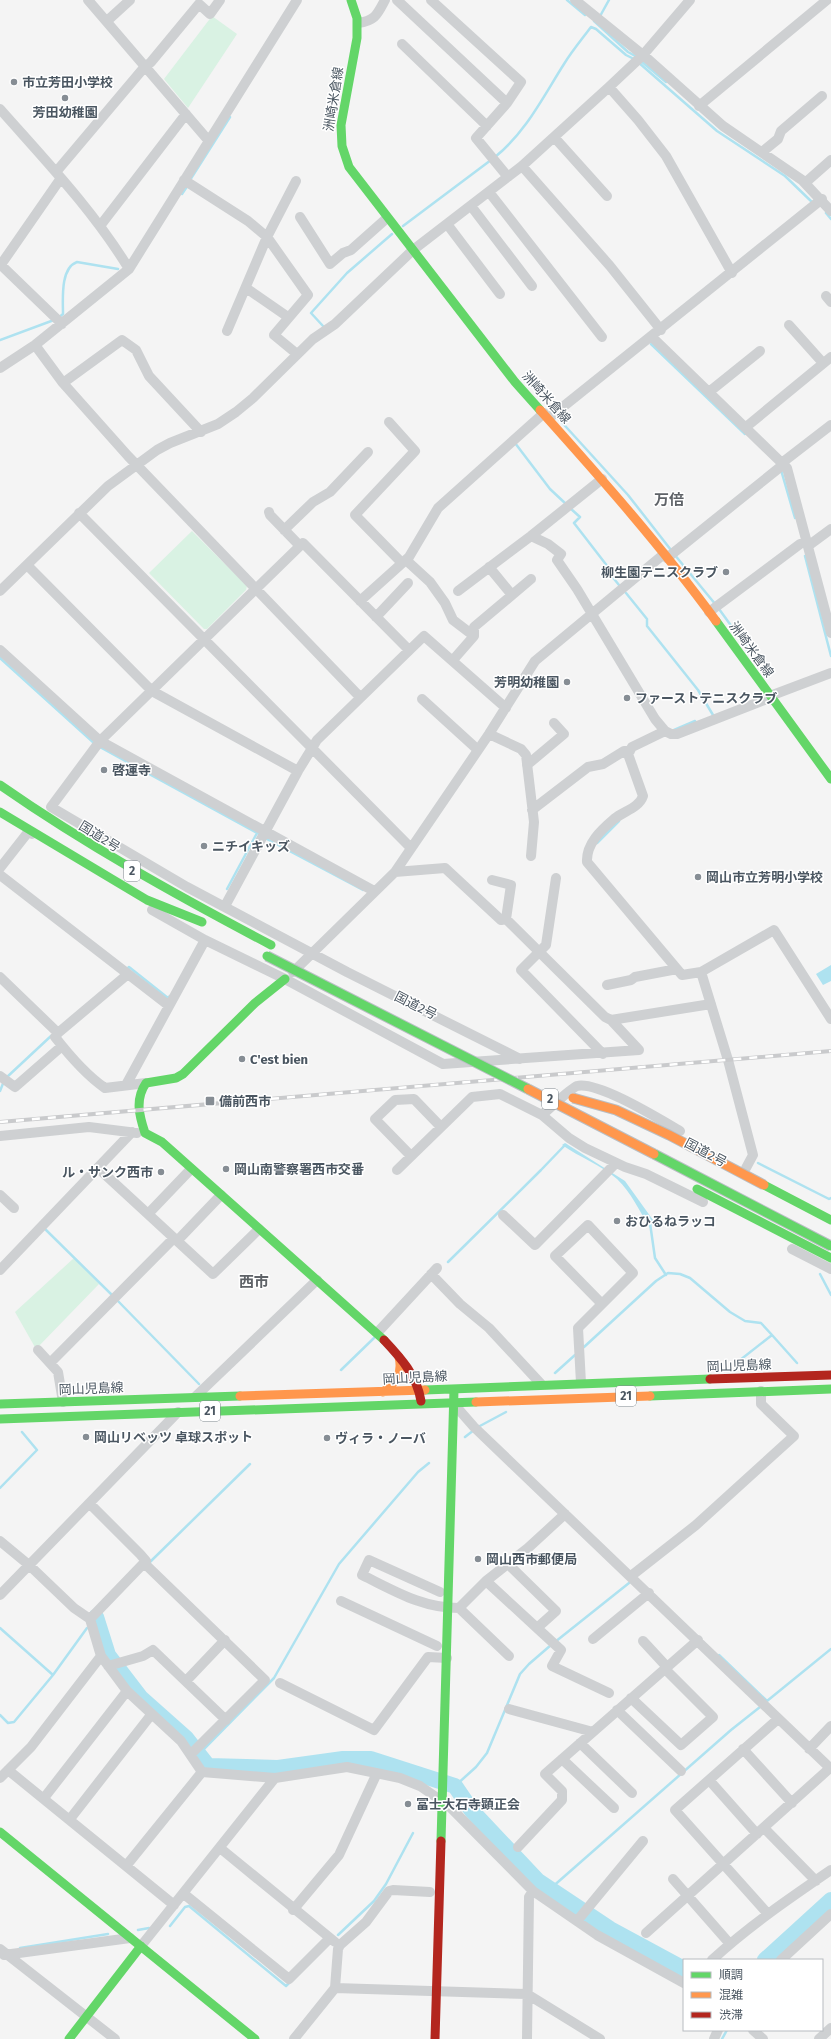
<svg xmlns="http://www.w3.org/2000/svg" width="831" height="2039" viewBox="0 0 831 2039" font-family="'Fira Sans','Noto Sans JP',sans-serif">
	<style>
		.green { fill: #d9f2e3 }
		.water { fill: #aee2f0 }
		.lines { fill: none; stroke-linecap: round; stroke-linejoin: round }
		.stream { stroke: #aee2f0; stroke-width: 2.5 }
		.river { stroke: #aee2f0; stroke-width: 16 }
		.street { stroke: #ced0d2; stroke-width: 10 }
		.fast { stroke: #63d668; stroke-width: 9 }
		.slow { stroke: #ff974d; stroke-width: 9 }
		.jam { stroke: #b3261e; stroke-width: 9 }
		.rail-casing { stroke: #c9cacc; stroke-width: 4 }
		.rail { stroke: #fff; stroke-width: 2.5; stroke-dasharray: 8; stroke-linecap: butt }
		.fast-bridge-casing { stroke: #b9bec3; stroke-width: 11; stroke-linecap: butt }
		.slow-bridge-casing { stroke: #b9bec3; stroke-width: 11; stroke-linecap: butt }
		.fast-bridge { stroke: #63d668; stroke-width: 9 }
		.slow-bridge { stroke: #ff974d; stroke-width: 9 }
		.poi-dot { fill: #868d94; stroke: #fff; stroke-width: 1.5 }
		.labels { text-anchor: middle; stroke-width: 3; stroke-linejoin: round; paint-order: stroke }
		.shield { fill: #fff; stroke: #808990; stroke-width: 1 }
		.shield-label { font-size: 12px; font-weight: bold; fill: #4a5661 }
		.poi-label { font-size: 13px; font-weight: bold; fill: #4a5661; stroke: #fff; text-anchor: start }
		.street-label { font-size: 13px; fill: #4a5661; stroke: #fff }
		.quarter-label { font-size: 15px; font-weight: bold; fill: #5f6368; stroke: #fff }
	</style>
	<rect width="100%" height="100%" fill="#f4f4f4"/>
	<path class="green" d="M212,16L237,34L188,108L164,79Z
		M192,531L247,586L246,590L207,629H204L149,573Z
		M74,1258L99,1284L36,1349L15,1312Z"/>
	<path class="water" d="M831,965V981L823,985L816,974Z
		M565,1143L625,1181L653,1220L650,1228C640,1212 631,1192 617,1179C601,1165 579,1157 562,1145Z"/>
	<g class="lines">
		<path class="stream" d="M567,0L585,15
			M599,18L609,0
			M594,21L628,52L637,57
			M641,61L666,82
			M638,62L717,131L785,176L813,203
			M495,157C526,132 543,97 564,64C572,51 582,39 591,27L596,29L626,55L634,59
			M190,180L230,117
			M182,194L188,185
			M826,213L831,219
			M403,226L491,160
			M58,318L63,314C63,300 60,268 77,262L118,269
			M323,326L311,313L347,273L392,234
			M0,340L54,320
			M651,344L745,434
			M557,417L628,495L671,550
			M515,443L550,489L566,504
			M781,470L795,518
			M570,508L580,517L574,523L608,567L606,569L619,585
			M674,554L716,605
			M805,556L831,656
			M626,593L647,619V626L698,690L713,715
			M719,609L748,649L747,651
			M0,658L94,743
			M674,730L695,721
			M98,746L261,835
			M265,838L363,890
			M597,843L619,821
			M227,889L257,833
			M127,969L129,967L168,998L170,996
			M7,1077L51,1036
			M0,1091L4,1081
			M758,1163L829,1199L831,1198
			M650,1223L655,1258L666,1275
			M44,1228L113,1296
			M448,1262L541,1170L565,1145H566
			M820,1274L831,1295
			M116,1299L199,1384
			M584,1347L656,1281L668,1273L680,1274L690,1278L730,1312L745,1321L761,1323L772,1335
			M735,1364L772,1335L797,1363
			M341,1370L374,1338
			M555,1373L575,1355
			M478,1427L506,1412
			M465,1437L474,1430
			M0,1488L37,1450L22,1432
			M150,1562L250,1464
			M0,1628L53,1675L87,1628
			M555,1642L629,1583
			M719,1655L767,1701L831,1649
			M0,1715L8,1723L14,1722L53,1675
			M199,1754L274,1678L339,1564L418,1472L429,1463
			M455,1786L476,1767L487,1753L520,1674L529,1664L551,1645
			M550,1889L731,1730L760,1707
			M170,1926L185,1907L189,1906L286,1986L289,1983
			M138,1930L149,1928
			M338,1935L374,1901L386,1884L413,1833
			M20,1948L108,1934
			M722,2039L727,2030"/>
		<path class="river" d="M96,1617L108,1655L141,1698L186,1738L208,1766L278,1768L343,1759H371L455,1786L472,1811L538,1881L610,1929L684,1969
			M765,1960L831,1900"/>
		<path class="street" d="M88,0L208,140
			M397,0L507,103
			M431,0L521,82L507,103L476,138L508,177
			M575,0L649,60L723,126L802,180L831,211
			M107,21L130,0
			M358,23C375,21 377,15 385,0
			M402,44L487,126
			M609,87L638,120L666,156L732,273
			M699,106L827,0
			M0,109C45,160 93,210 129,269
			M554,137L607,196
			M762,152L778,139L781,131L822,96
			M522,166L610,266L661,330
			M56,172L142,70L151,62L199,4L210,14L220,0
			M184,180L248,221L267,237L308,295L274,335L297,354
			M805,183L831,160
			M489,192L602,337
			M471,206L532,286
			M300,217L330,264L343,253L351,250L387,218
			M447,224L500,294
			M100,226L186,114
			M1,265L62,324
			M0,266L61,178
			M246,288L288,317
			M826,296L831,302
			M789,325L823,363
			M227,331L267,237L296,181
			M652,337L787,468L831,633
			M35,345L63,383L128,456L360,697
			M0,368L35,345L129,269L297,0
			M63,383L122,340L136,350L149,376L201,432
			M709,392L760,351
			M549,418L822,199
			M389,422L415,451L355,515L402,563
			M746,427L831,357
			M783,462L831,425
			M269,512L270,515L300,546
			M79,513L411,848
			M284,530L313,502L330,492L368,452
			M531,536L548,544L561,554L557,560L577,589L655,719L665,731L632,747L628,754L643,796C639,808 624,811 614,819C601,830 586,844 587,862L682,975L701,972L774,930L831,1019
			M808,546L831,529
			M667,558L784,464
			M406,560L430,582L445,603L453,620L474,636
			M27,565L152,691L298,771
			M489,567L512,595
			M0,591L108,486L157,450L170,443L218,424L236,412L253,398L313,339L335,324L413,250L522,166L609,87L643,55L690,0
			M458,591L531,536L602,479
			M360,601L409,557L438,508L544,413
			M709,612L800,544L807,541
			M376,617L408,583
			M0,650L100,741L374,891
			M409,650L303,543L100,741L51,807L187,887L347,972L520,1059
			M453,660L474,636V627L531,579
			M770,696L831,673
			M422,699L478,750
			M665,731L671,734H677L772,697
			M489,734L521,749L526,755L534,822L531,856
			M527,765L564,734L554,723
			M532,810L588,767L603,764L624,751H630
			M0,868L29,831L32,834
			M395,872L445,868L501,920L506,919
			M0,875L168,1005
			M556,878L546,945L521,970L603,1054
			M492,880L511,885L506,919L605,1017L611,1020
			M225,906L298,771L317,740L424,636L506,708
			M152,910L205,940L285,979L443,1064L639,1050
			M293,972L395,872L489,734L535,661L664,554
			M701,972L728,1060L753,1155L746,1168
			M0,977L58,1033L55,1037C69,1055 86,1075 105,1088L146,1083
			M607,985L631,980L635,977L677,969
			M58,1033L128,974
			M639,1050L611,1020L711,1004
			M0,1076L15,1087L62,1046
			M126,1085L205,940
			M680,1131C659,1119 598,1081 577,1086C571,1088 548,1110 542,1115L569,1138L585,1148L625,1167L646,1174L703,1202
			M0,1136L89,1127L137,1133
			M411,1156L375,1119L395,1100L414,1099L441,1127
			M98,1168L213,1274L259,1229
			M397,1170L472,1097L500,1094L542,1115
			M0,1195L14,1208
			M148,1214L191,1169
			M503,1215L535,1245L616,1163
			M177,1241L221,1195
			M792,1249L831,1269
			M0,1270L132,1132
			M431,1274L460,1304L489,1328L541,1384
			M377,1333L437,1268
			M38,1350L58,1372L63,1402
			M50,1363L174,1238
			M581,1383L578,1328L633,1273L588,1225L555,1256L602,1304
			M195,1397L317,1280
			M453,1403L474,1427L831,1769
			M90,1504L140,1554L146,1561L144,1563
			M0,1541L29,1565L74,1608L90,1619L101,1656L127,1691L181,1741L202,1772
			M631,1576L696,1525L794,1436L761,1404V1391
			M486,1581L537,1628L556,1611L507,1563
			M440,1592L369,1560L362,1575C395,1591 422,1608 459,1608L486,1581L528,1548L565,1514
			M0,1595L178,1412
			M341,1601L437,1646
			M459,1608L509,1656
			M90,1619L144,1563L265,1680L191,1754
			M537,1628L561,1650L552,1666L609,1693
			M593,1639L649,1593
			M643,1641L667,1667
			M108,1666L143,1656L153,1650L226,1720
			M186,1681L225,1640
			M280,1683L374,1730L428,1657L447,1658
			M631,1698L681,1745L713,1717L665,1669
			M509,1709L593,1732
			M617,1710L681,1771
			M580,1743L632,1793
			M743,1749L792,1803
			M809,1749L831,1726
			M562,1759L614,1808
			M8,1770L174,1905
			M202,1772L275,1778L347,1767L400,1778L420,1786L449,1806L533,1891L597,1935L684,1983
			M0,1778L31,1747L101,1656
			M709,1780L757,1834
			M44,1798L127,1691
			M70,1819L151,1715
			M764,1828L816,1881
			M518,1847L562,1800V1791L545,1774L698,1640
			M220,1848L335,1942
			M126,1866L202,1772
			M673,1879L730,1944
			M184,1894L289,1979L329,1939
			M293,1910L339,1855L377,1773
			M768,1914L675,1810L778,1719
			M577,1921L643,1841
			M646,1933L830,1768
			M141,1946L275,1778
			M0,1949L115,2039
			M4,1955L130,1938
			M712,1960C749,1926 790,1898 831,1870
			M781,1960L831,1914
			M335,1988L338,1949L340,1945L366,1922L389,1891L393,1890L430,1892
			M753,2030L763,2039
			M294,2039L335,1988L527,1994L600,2039
			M527,2039L529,1897L533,1891
			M714,2039L718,2030
			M819,2039L831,2028"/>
		<path class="fast" d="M351,0L357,18V38L341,125L342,146L349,167L515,382L540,410
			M716,621L831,779
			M0,785C86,845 178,896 271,945
			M0,812L147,900L202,922
			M285,979L255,1003L183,1074L176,1078L146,1083C135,1099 139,1115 145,1133L162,1142L384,1340
			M764,1185L831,1220
			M697,1189L831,1258
			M425,1390L710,1379
			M650,1396L831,1389
			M0,1404L240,1396
			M0,1419L476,1402
			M0,1832L255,2039
			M441,1841L454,1390
			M69,2039L141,1946"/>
		<path class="slow" d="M540,410C601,478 662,547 716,621
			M383,1392C396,1382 403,1374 399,1357
			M240,1396L425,1390
			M476,1402L650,1396"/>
		<path class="jam" d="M384,1340C401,1358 417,1376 421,1401
			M710,1379L831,1375
			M435,2039L441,1841"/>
		<g class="rail-casing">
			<path id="rail" d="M0,1122L831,1051"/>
		</g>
		<use href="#rail" class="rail"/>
		<g class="fast-bridge-casing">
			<path id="fast-bridge" d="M267,956L528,1089
				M654,1154L831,1246"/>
		</g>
		<g class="slow-bridge-casing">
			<path id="slow-bridge" d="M528,1089L654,1154
				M573,1098L616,1110L669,1135L764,1185"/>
		</g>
		<use href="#fast-bridge" class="fast-bridge"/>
		<use href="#slow-bridge" class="slow-bridge"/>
	</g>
	<g class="poi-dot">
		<circle cx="14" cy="82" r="4"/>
		<circle cx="65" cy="98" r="4"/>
		<circle cx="726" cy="572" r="4"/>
		<circle cx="567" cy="682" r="4"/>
		<circle cx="627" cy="698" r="4"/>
		<circle cx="104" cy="770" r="4"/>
		<circle cx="204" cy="846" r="4"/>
		<circle cx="698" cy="877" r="4"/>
		<circle cx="242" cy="1059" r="4"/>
		<rect x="205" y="1096" width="10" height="10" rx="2"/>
		<circle cx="226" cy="1169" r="4"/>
		<circle cx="161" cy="1172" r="4"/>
		<circle cx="617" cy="1221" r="4"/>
		<circle cx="86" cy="1437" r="4"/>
		<circle cx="327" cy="1438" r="4"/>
		<circle cx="478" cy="1559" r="4"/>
		<circle cx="408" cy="1804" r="4"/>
	</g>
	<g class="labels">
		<g class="shield">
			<rect x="124" y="861" width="16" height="20" rx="3"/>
			<rect x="542" y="1089" width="16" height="20" rx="3"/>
			<rect x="616" y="1386" width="20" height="20" rx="3"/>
			<rect x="200" y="1401" width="20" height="20" rx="3"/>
		</g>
		<g class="shield-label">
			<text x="132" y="875">2</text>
			<text x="550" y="1103">2</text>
			<text x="626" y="1400">21</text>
			<text x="210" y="1415">21</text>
		</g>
		<g class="poi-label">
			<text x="22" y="87">市立芳田小学校</text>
			<text x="65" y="117" text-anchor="middle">芳田幼稚園</text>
			<text x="718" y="577" text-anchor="end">柳生園テニスクラブ</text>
			<text x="559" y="687" text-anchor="end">芳明幼稚園</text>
			<text x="635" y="703">ファーストテニスクラブ</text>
			<text x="112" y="775">啓運寺</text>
			<text x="212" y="851">ニチイキッズ</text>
			<text x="706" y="882">岡山市立芳明小学校</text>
			<text x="250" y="1064">C'est bien</text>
			<text x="219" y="1106">備前西市</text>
			<text x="234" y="1174">岡山南警察署西市交番</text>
			<text x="153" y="1177" text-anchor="end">ル・サンク西市</text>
			<text x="625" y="1226">おひるねラッコ</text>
			<text x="94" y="1442">岡山リベッツ 卓球スポット</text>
			<text x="335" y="1443">ヴィラ・ノーバ</text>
			<text x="486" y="1564">岡山西市郵便局</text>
			<text x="416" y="1809">冨士大石寺顕正会</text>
		</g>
		<g class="street-label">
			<text transform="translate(333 99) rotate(-81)" y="5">洲崎米倉線</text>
			<text transform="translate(547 397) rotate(48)" y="5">洲崎米倉線</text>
			<text transform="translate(752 649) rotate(54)" y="5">洲崎米倉線</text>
			<text transform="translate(100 836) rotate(32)" y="5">国道2号</text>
			<text transform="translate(416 1005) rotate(27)" y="5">国道2号</text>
			<text transform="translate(706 1152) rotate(28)" y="5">国道2号</text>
			<text transform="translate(739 1365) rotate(-2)" y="5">岡山児島線</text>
			<text transform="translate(415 1377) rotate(-3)" y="5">岡山児島線</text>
			<text transform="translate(91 1388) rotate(-2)" y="5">岡山児島線</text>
		</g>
		<g class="quarter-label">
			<text x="669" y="505">万倍</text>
			<text x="254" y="1287">西市</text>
		</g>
	</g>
	<rect x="683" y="1959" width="140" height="72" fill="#ffffff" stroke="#b7bbc0"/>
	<rect x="691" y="1972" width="20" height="6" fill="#63d668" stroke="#b7bbc0"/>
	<text x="719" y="1979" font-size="12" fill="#4a5661">順調</text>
	<rect x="691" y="1992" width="20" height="6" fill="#ff974d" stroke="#b7bbc0"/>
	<text x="719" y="1999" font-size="12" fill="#4a5661">混雑</text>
	<rect x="691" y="2012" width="20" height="6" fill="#b3261e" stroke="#b7bbc0"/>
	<text x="719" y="2019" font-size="12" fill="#4a5661">渋滞</text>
</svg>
